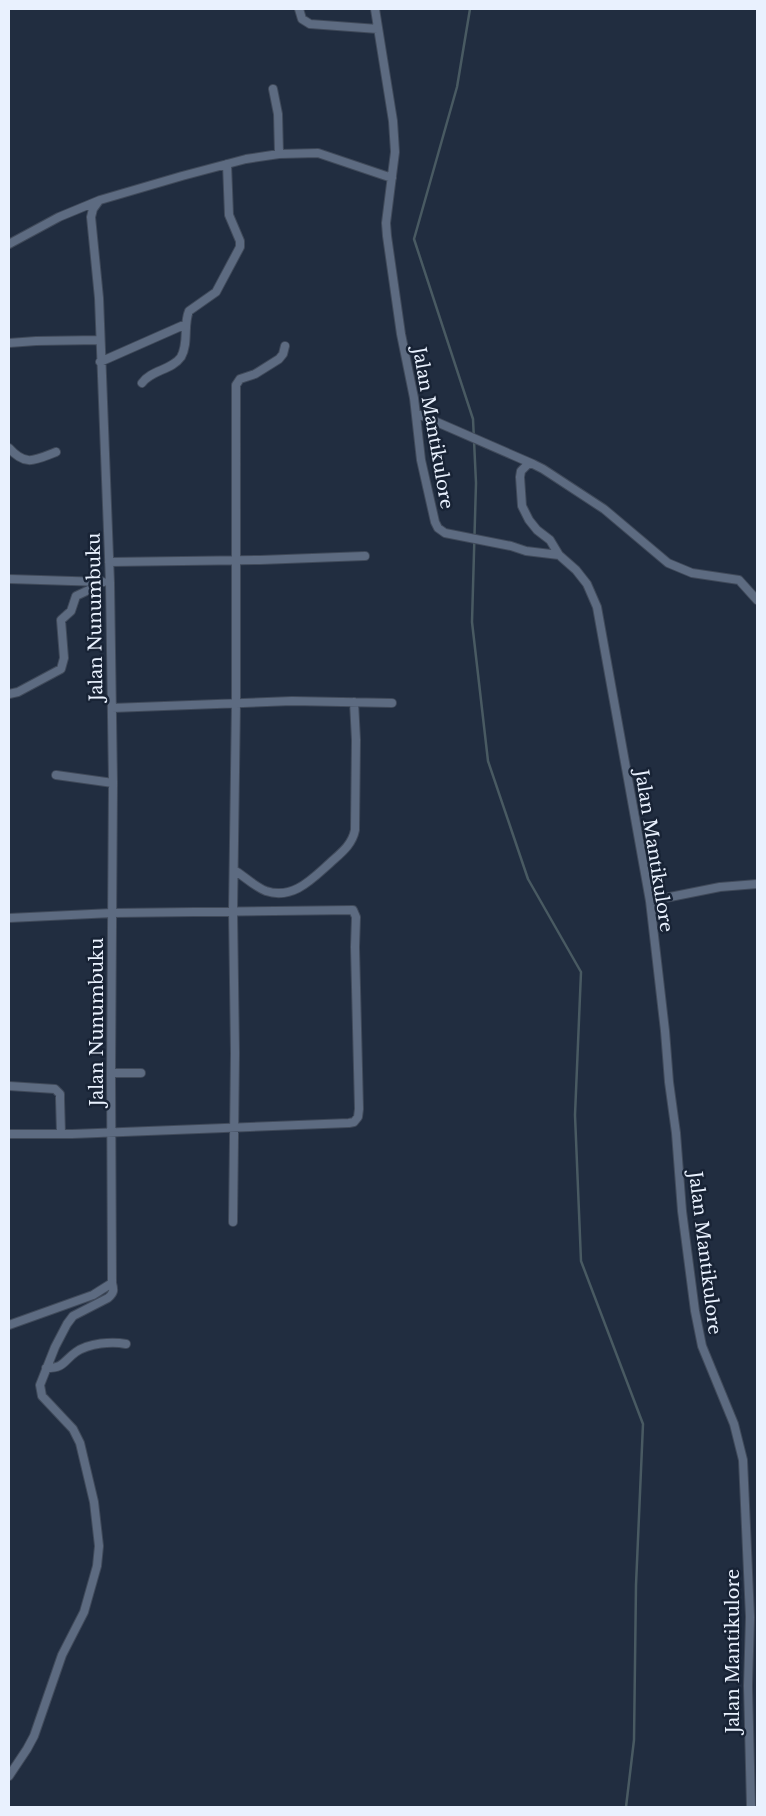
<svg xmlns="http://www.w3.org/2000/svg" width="766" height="1816" viewBox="0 0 766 1816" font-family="'Libre Baskerville',serif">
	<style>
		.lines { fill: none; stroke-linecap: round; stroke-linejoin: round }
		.stream { stroke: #495a62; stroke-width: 2.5 }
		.street-casing { stroke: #404a5a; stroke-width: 10 }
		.street { stroke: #5d6b81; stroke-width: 8 }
		.labels { text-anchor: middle; stroke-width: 5; stroke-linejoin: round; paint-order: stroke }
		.street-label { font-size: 18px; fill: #e9f1fe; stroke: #182335 }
	</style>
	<rect width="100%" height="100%" fill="#212d40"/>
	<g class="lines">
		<path class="stream" d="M470,9L457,87L414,239L473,419L476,483L472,622L488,761L528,879L581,972L575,1115L581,1261L643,1424L636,1585L634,1740L626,1807"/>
		<g class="street-casing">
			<path id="street" d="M299,9L302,19L310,24L378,29
				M375,9L393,121L395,152L386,223L387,236L401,334L414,398L421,460L435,522L438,528L445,533L511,546L526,551L559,555L576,570L587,584L597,607L650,901L665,1031L669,1082L676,1133L682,1211L695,1311L702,1346L734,1424L743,1460L750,1617L748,1686L751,1807
				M273,89L278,114L279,154
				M9,244L59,217L100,200L182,176L246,159L279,154L318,153L392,178
				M9,343L36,341L99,340
				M100,362L186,324
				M142,383C151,370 172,370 181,357C189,343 183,325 189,311L216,292L240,247V241L229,215L227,164
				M416,413L533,464
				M9,448C26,467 35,460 56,452
				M559,555L550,540L537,530L529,520L522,506L520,477L521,471L528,464H533L543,469L604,509L668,563L692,573L739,580L757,600
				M109,562L260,560L365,556
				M9,579L103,582
				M9,694L18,692L61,669L64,658L61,620L71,611L76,596L95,587L101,581
				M112,708L292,701L392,703
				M56,775L113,783
				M234,870C244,876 255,887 266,891C293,900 312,879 330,863C341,853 352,845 355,830L356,740L354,702
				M650,901L720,887L757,884
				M9,918L112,913L353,910L356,917L355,947L359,1109L358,1117L354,1122L349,1123L72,1134H9
				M111,1073H141
				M9,1086L55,1089L60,1094V1099L61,1134
				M233,1222L235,1053L233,911L236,703V385L240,379L255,374L279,359L283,354L285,346
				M9,1325L93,1295L112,1283
				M46,1368C65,1368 63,1361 76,1352C89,1343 112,1341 126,1344
				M9,1776L27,1749L34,1736L62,1655L84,1612L97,1566L99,1546L94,1502L80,1443L73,1429L42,1396L40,1385L55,1347L67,1324L73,1316L108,1298C114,1293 114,1290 112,1283L111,1073L113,783L110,583L99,298L91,217L93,209L98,202"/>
		</g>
		<use href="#street" class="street"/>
	</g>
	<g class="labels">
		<g class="street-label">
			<text transform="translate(433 428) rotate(80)" y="6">Jalan Mantikulore</text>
			<text transform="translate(95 617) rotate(-91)" y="6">Jalan Nunumbuku</text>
			<text transform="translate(654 851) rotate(81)" y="6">Jalan Mantikulore</text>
			<text transform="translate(97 1022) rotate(-90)" y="6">Jalan Nunumbuku</text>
			<text transform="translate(705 1253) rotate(83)" y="6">Jalan Mantikulore</text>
			<text transform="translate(733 1651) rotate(-90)" y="6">Jalan Mantikulore</text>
		</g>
	</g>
	<rect width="766" height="1816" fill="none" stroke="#e9f1fe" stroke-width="20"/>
</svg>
